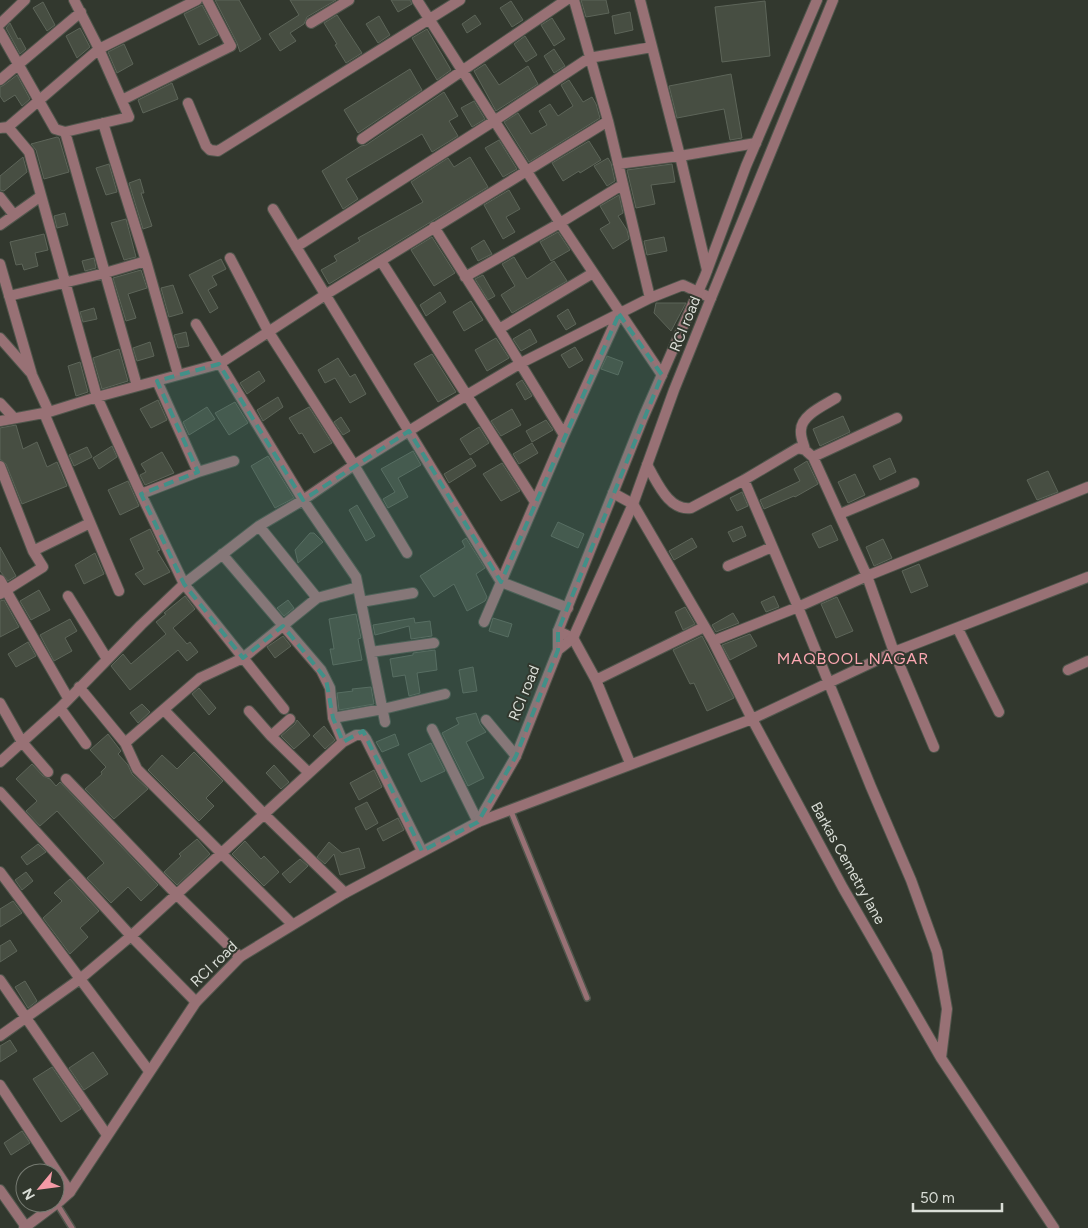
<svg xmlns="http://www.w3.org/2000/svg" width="1088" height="1228" viewBox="0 0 1088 1228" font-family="Figtree,sans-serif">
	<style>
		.building { fill: #474e42; stroke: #5d6559 }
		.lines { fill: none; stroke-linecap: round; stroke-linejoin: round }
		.service-casing { stroke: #50564c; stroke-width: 8 }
		.minor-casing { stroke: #50564c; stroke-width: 12 }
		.tertiary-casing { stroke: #50564c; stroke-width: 12 }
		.service { stroke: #987175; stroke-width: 5 }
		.minor { stroke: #987175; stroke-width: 10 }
		.tertiary { stroke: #987175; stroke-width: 10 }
		.marked { fill: #429088; fill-opacity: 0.2; stroke: #429088; stroke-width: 4; stroke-dasharray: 10 6; stroke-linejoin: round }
		.labels { text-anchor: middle; stroke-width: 4; stroke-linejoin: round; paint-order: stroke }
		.street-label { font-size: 15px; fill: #d9ddd6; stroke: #32382e }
		.neighbourhood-label { font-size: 16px; letter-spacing: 1px; fill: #fba7b1; stroke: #32382e }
	</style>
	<rect width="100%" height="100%" fill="#32382e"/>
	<path class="building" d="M215,0H239L261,39L240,52L237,43Z
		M290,0H336L307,17L304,24L290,33L296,41L280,51L269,34L299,15Z
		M391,0H410L412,4L398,12Z
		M581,0H606L609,13L586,17Z
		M511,1L523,20L512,27L500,8Z
		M765,1L770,56L722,62L715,7Z
		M43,2L55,25L47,31L33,8Z
		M202,5L218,35L199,45L184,14Z
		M630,12L633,30L615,34L612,16Z
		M337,15L362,53L346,63L335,45L337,44L324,23Z
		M475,15L481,24L467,33L462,24Z
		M379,16L390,35L378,43L366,24Z
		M552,18L565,39L554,46L541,25Z
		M10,23L18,39L20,38L26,49L20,54L6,28Z
		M80,28L90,47L77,58L66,36Z
		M427,29L451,70L437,80L412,38Z
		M525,36L537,55L526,62L514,44Z
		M124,44L133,64L117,73L108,52Z
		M554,49L565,66L554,73L544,56Z
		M485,64L499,85L528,66L538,84L496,111L474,71Z
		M410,69L422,90L358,133L344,110Z
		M731,74L742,138L730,140L724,109L677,118L669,86Z
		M17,75L30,99L22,106L15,95L4,102L0,96V87L4,85Z
		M569,80L583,102L592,97L596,104L600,118L529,162L504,122L518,113L531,134L547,125L539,111L550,104L558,116L573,106L561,85Z
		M172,83L178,99L143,113L138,100Z
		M444,92L458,116L449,121L458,136L432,152L422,134L346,179L358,199L343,209L322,171L361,146L366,145Z
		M474,101L485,119L472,127L461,108Z
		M57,137L59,138L69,172L44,179L36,150L31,144Z
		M499,140L517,169L503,177L485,148Z
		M589,141L601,160L580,173L579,171L563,181L552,163Z
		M23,157L27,172L4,191L0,190V176Z
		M470,157L488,187L329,284L321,270L337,261L334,256L360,241L358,238L423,202L411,182L448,158L454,167Z
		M608,158L611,163L615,181L607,186L594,166Z
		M109,164L117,192L106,195L96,168Z
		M672,164L675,182L651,185L655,204L636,208L627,170Z
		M140,179L144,193H141L152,226L143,229L129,183Z
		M509,190L520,209L506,217L515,232L503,239L484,205Z
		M619,195L623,213L618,216L627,230L629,239L613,249L600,229L610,223L600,206Z
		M65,213L68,225L57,228L54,216Z
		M126,219L136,257L124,260L111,223Z
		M558,232L570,250L551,261L540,242Z
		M44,234L48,250L35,253L38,266L24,270L22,264L16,265L10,242Z
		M432,237L455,273L434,286L411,250Z
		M664,237L667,251L647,255L644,241Z
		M484,240L492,254L478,261L471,248Z
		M514,257L527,279L554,261L567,281L512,313L501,295L515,286L502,264Z
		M94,258L96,268L85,271L82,261Z
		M221,259L226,269L212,276L217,285L208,290L218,308L210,313L189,275Z
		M141,270L147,288L128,294L136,318L126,321L113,278Z
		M483,275L495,296L488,300L475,279Z
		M173,285L183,313L169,317L161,288Z
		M440,292L446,302L426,316L420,305Z
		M471,301L483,320L464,331L453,312Z
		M656,303H686L671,331L654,313Z
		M94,308L97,319L83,322L80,312Z
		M568,309L576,324L566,330L557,316Z
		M530,329L537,342L521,351L513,339Z
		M186,332L189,346L178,348L174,335Z
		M496,338L509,358L487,371L475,350Z
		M150,342L154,356L137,361L133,348Z
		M575,347L583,360L569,368L561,355Z
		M119,349L128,381L102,389L93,358Z
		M432,354L456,392L438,402L414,364Z
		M607,356L623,362L618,375L601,369Z
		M338,358L350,377L355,374L366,394L350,403L335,378L325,383L318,370Z
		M80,362L88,392L76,396L68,366Z
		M259,371L265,381L247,394L240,383Z
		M522,380L532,396L525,400L516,384Z
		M278,397L283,407L263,421L257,410Z
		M158,400L167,420L151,428L140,409Z
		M235,402L248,423L229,435L215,413Z
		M207,407L215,419L189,435L183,422Z
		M309,407L332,443L314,453L302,433L299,434L289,418Z
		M512,409L521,425L501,436L491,421Z
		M843,416L850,432L820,446L813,429Z
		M341,417L350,431L343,435L334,422Z
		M546,420L553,430L532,442L526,431Z
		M16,425L23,449L37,442L47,467L57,462L67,486L22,504L6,464L0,459V428Z
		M479,427L489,443L470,455L460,439Z
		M532,443L538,453L519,464L513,454Z
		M112,446L117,457L99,469L93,458Z
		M87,447L92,457L74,466L69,455Z
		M413,451L421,465L398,478L408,497L388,508L383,499L395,492L381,469Z
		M162,452L174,473L145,485L140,475L146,472L141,464Z
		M268,456L294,498L275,508L251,466Z
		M471,458L476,466L449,483L444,474Z
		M890,458L896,472L880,480L873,466Z
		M807,461L818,484L795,497L794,496L764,509L760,500L800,481L794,469Z
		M502,463L520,491L501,501L483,474Z
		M1048,471L1058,492L1037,500L1027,480Z
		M855,474L865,495L848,503L838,482Z
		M128,481L139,506L120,515L108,490Z
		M742,492L748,506L737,511L730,498Z
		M357,505L375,536L366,541L349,510Z
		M558,522L584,534L578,548L551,536Z
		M831,525L838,540L819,548L812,534Z
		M742,526L746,536L733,542L728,532Z
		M150,529L160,550L157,551L170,572L144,585L135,574L144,569L130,539Z
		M310,533H314L323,542L298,563L295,550Z
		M466,538L485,568L476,574L487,597L485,601L467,611L454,584L434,597L420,576L465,547L462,541Z
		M692,538L697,547L674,560L669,551Z
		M883,539L892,558L874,566L866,547Z
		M0,547L16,576L8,581L0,571Z
		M95,553L104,574L84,584L75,565Z
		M919,564L928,586L911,593L902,571Z
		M39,590L50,610L31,620L20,601Z
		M185,596L195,609L173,628L187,644L190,642L198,652L187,661L178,650L130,690L111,666L123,654L131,664L166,634L156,622L166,614L164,613Z
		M774,596L779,607L766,612L761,602Z
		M837,597L853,631L836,638L821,604Z
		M4,600L19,627L0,637V601Z
		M288,600L294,608L284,616L277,608Z
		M685,607L695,624L683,630L675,612Z
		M733,613L739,623L716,632L712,625Z
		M356,614L361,638L358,639L362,660L333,665L330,649H334L329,619Z
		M414,618L415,623L430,621L432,636L411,639L409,626L375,635L373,625Z
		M493,618L512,624L508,637L489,631Z
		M70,619L77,631L65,638L72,651L54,661L40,635Z
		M750,634L757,646L730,660L722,645Z
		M283,636L291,646L275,658L267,647Z
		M702,636L734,698L707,711L694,683L690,684L673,650Z
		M28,642L36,656L16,667L8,654Z
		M435,650L437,670L417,673L420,693L409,696L405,675L393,677L390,659L413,655V653Z
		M473,667L477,691L463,693L459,670Z
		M371,687L374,704L339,710L337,693L353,691L352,689Z
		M199,688L216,708L209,715L192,694Z
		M142,704L150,712L138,723L130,713Z
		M476,713L480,724L486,732L466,742L484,778L468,786L442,733L459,724L456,718Z
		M297,720L310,735L294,749L281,736L295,724Z
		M324,726L335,740L325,749L313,736Z
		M108,734L121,751L118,754L128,765L132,774L148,789L114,819L85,789L102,774L101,772L106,767L90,750Z
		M395,734L399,745L382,752L376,742Z
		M431,743L445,771L421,782L408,754Z
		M194,752L223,781L206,798L214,806L199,821L148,770L162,755L177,769Z
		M32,764L43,776L50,779L56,786L60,782L158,885L141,901L128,887L111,903L87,878L104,863L57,811L40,826L26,811L37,801L16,779Z
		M274,765L289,782L281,789L266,773Z
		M374,770L382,787L359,800L350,783Z
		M367,802L378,823L366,830L355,808Z
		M398,818L404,830L383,841L377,829Z
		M197,839L210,854L177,885L164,872L181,856L179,854Z
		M245,841L261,859L264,856L279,872L264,886L232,854Z
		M329,842L342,853L359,848L365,868L340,875L334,854L325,864L317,857Z
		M38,844L46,852L27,865L21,857Z
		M300,859L308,866L290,883L282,874Z
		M26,872L33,881L22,890L15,880Z
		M70,879L99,911L80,928L88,937L70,954L43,918L62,901L54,893Z
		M13,901L22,913L0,927V909Z
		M10,940L17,951L0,962V946Z
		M25,981L37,1001L28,1008L15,987Z
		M10,1040L17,1051L0,1062V1046Z
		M93,1052L108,1074L84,1090L69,1068Z
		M52,1067L81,1109L61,1122L33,1079Z
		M22,1131L30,1143L11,1155L4,1143Z"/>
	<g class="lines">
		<g class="service-casing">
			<path id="service" d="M510,809L587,998
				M57,1204L72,1228"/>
		</g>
		<g class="minor-casing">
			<path id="minor" d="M417,0L560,223L662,375
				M574,0L608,121L650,298
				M311,23L349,0
				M0,24L25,0
				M0,32L55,129L65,132L129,117L99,49L74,0
				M0,80L81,12
				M122,100L231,46L207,0
				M188,103L206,146L210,150L218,151L460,0
				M103,123L146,261L178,374
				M8,127L99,49L197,0
				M0,128L8,127L29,152L97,397L141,494L184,584L284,709
				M65,132L137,386
				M362,139L566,0
				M618,164L680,156L640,0
				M0,197L14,215
				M273,209L501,582L568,608
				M0,225L41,196
				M434,227L499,329L564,435
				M296,247L494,121L589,58L652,47
				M230,258L268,331L354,465L407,553
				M381,261L535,502
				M0,264L32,375L49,412
				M707,270L680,156L756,143
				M465,277L560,223L622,185
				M9,296L105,273L146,261
				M196,324L303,500L356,577L385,722
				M499,329L593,273
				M0,338L30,372
				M157,381L198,472L234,461
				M0,403L14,418
				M44,413L119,591
				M0,421L49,412L97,397L219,364L325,295L608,121
				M805,450C804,444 800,437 801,430C801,415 825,405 836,398
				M813,457L897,418
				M647,465C657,481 668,511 691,508L744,480L798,448L805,450L813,457L867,576L894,652L934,747
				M0,466L33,551L43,567L0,594
				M744,480L798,607L871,787L911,880L937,952L947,1009L941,1058
				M613,493L633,504L713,641L752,719L843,888L941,1058L1054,1228
				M141,494L198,472
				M840,514L914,483
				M259,526L317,598L358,587
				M33,551L90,523
				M222,554L321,670L330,688L333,718L343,742L356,735H363L366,739L422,851
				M728,566L772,547
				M0,580L68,698
				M68,596L107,659
				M361,602L413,593
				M484,622L564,435L619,314
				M958,629L999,712
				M558,631L573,638L596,680L630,763
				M713,641L798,607L867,576L1088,487
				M371,652L434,643
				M1068,670L1088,661
				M596,680L704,627
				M79,687L125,743L137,769L292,924
				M0,703L22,742L48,772
				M60,708L86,744
				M164,710L264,814L345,893
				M249,711L271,736L309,773
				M333,718L383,709L445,694
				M486,720L516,756
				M432,729L478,822L752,719L894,652L1088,577
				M271,736L290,719
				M125,743L200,678L243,658L317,598
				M0,762L60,708L141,625L184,584L259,526L303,500L354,465L467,395L521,363L650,298L683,285L711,298
				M66,779L176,894L240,957
				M0,792L131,936L196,1002
				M0,872L149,1071
				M0,980L107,1135
				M0,1036L80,979L131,936L343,742
				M0,1085L70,1192
				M0,1190L26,1227"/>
		</g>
		<g class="tertiary-casing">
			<path id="tertiary" d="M558,650V631L643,418L705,276L746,166L817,0
				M24,1228L60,1201L70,1192L196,1002L240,957L345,893L478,822L516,756L558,650L573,638L633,504L674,390L711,298L833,0"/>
		</g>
		<use href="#service" class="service"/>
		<use href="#minor" class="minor"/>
		<use href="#tertiary" class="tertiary"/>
	</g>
	<path class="marked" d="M619,314L662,375L558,631V650L516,756L478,822L422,851L363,731L343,742L333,718L326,679L283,626L243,658L184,584L141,494L198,472L157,381L219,364L303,500L409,431L501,582Z"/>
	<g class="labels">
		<g class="street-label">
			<text transform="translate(685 324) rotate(-68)" y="5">RCI road</text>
			<text transform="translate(524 693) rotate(-68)" y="5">RCI road</text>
			<text transform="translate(848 863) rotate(61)" y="5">Barkas Cemetry lane</text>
			<text transform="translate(214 964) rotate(-44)" y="5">RCI road</text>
		</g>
		<g class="neighbourhood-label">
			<text x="853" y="664">MAQBOOL NAGAR</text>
		</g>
	</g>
	<g transform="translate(40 1188) rotate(241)"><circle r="24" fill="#32382e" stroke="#757a71"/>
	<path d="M0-4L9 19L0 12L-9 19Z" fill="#f49aa6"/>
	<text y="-8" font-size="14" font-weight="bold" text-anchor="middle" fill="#d9ddd6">N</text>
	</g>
	<path d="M913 1203v8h89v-8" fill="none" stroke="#d9ddd6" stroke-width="2.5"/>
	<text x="920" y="1203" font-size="15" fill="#d9ddd6" stroke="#32382e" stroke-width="4" paint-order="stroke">50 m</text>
</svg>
